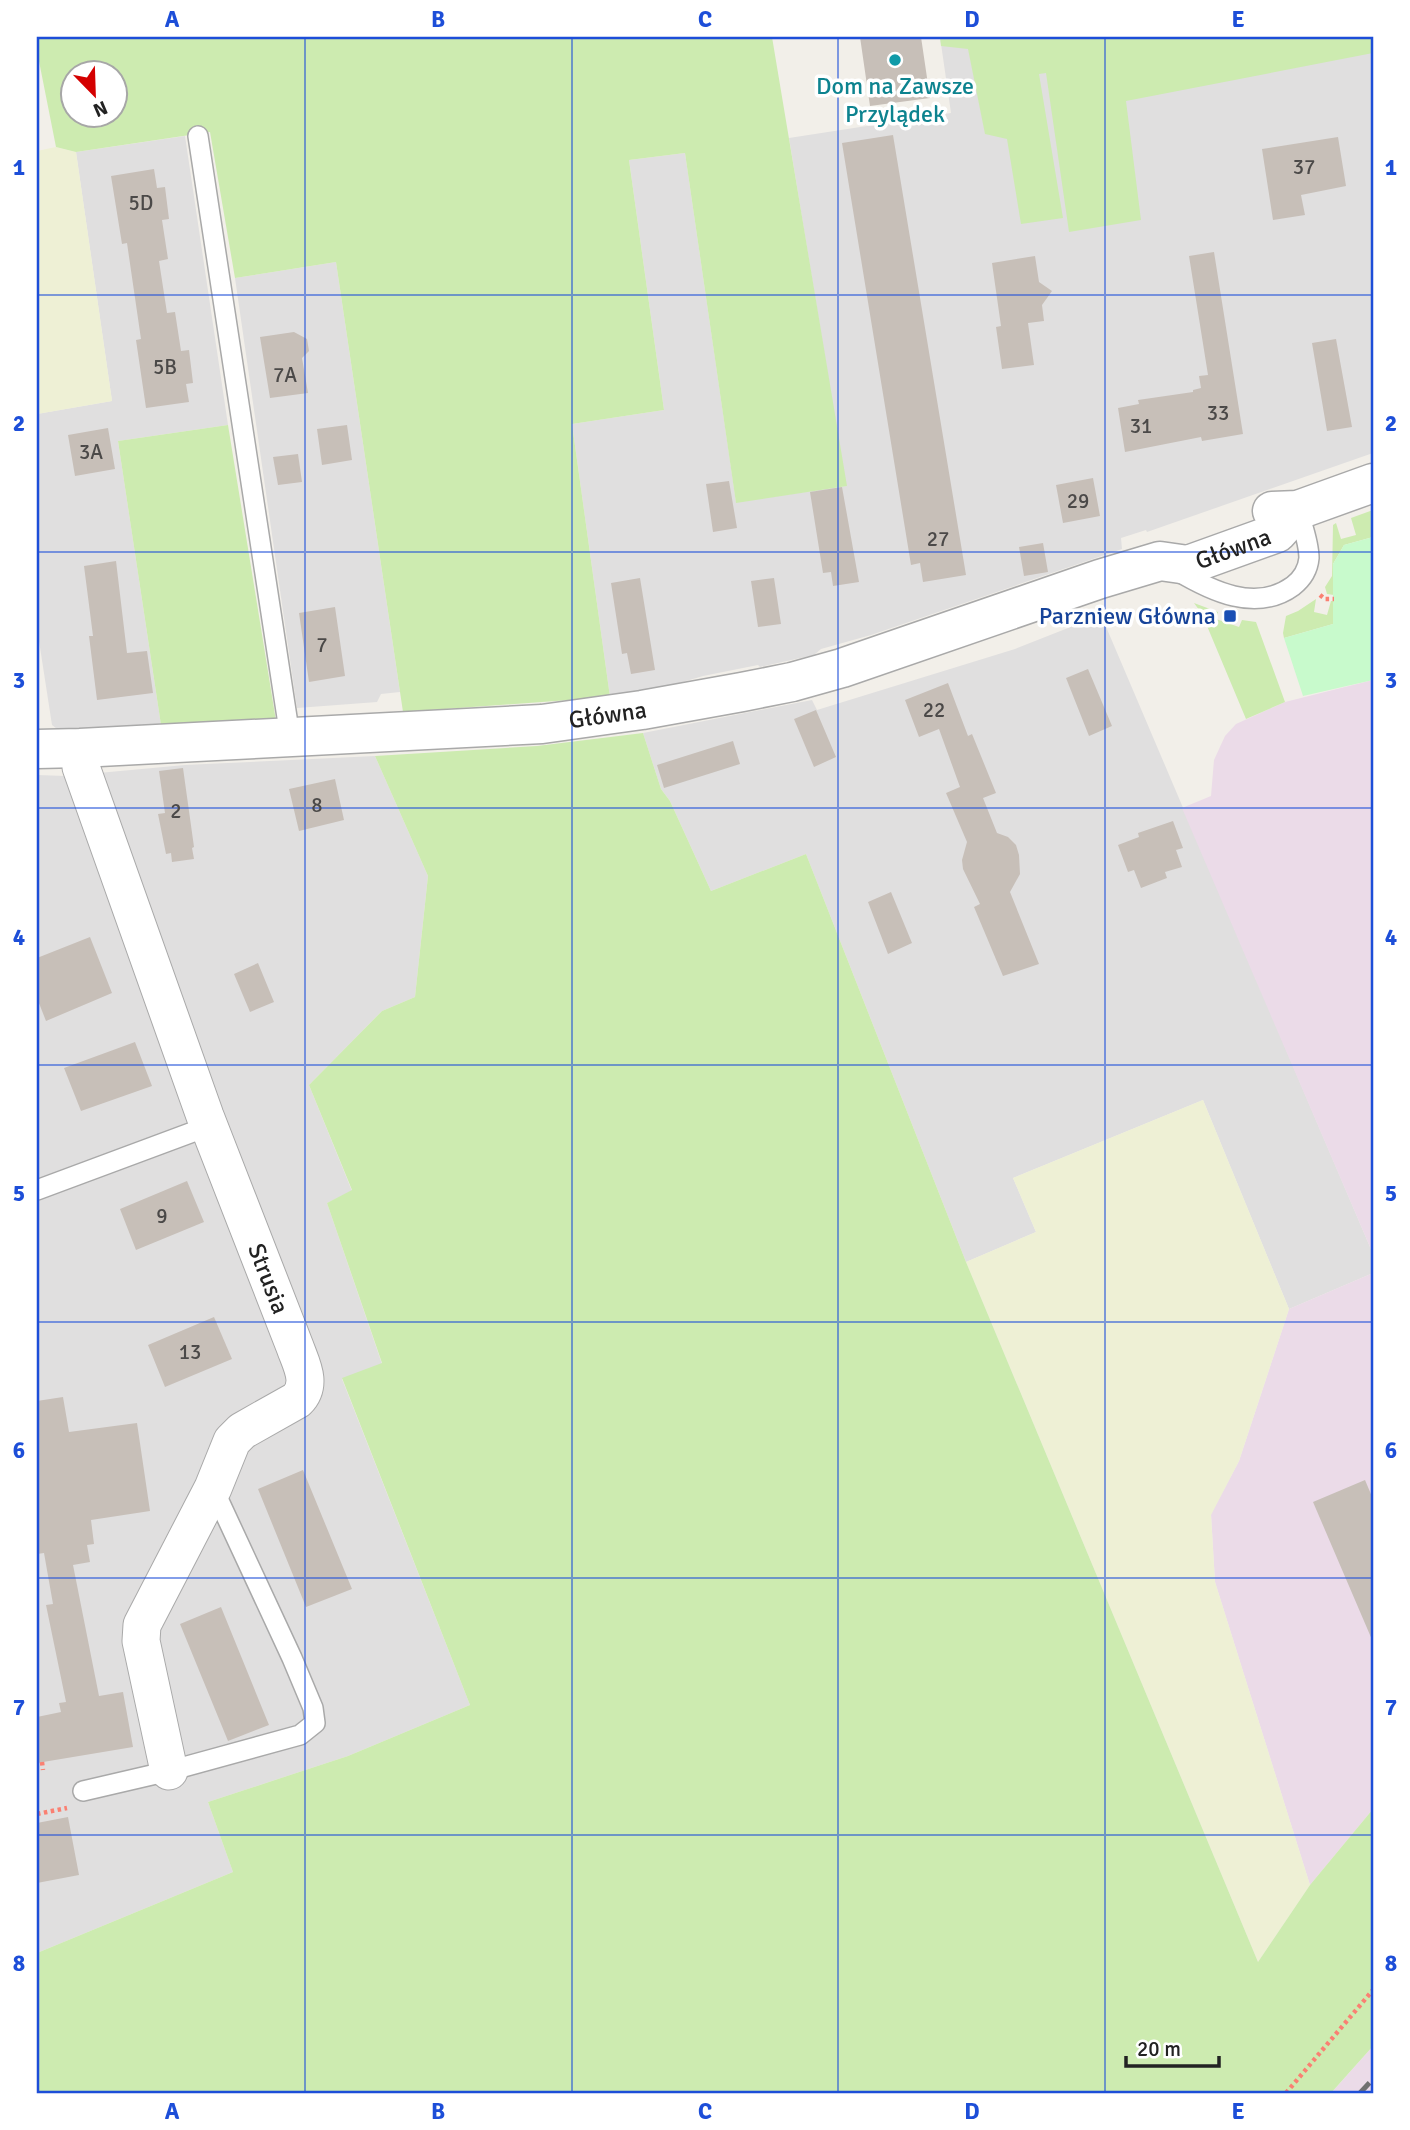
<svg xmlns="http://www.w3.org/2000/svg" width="1410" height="2130" viewBox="0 0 1410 2130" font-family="Signika,sans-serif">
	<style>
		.residential { fill: #e0dfdf }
		.industrial { fill: #ebdbe8 }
		.farmland { fill: #eef0d5 }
		.grass { fill: #cdebb0; fill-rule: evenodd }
		.park { fill: #c8facc }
		.building { fill: #c7bfb8 }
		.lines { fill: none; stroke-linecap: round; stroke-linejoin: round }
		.service-casing { stroke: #a9a9a9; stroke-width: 22 }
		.minor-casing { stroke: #a9a9a9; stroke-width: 39 }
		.tertiary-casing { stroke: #a9a9a9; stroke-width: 41 }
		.path { stroke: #fa8072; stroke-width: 4.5; stroke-dasharray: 3.5 3.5; stroke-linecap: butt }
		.service { stroke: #fff; stroke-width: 19 }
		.minor { stroke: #fff; stroke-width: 37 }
		.tertiary { stroke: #fff; stroke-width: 38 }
		.rail { stroke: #707070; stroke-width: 5; stroke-dasharray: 14 14; stroke-linecap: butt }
		.grid { fill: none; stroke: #1d4ed8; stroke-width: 2; stroke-opacity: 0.55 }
		.culture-dot { fill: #0f9aa8; stroke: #fff; stroke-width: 2.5 }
		.transit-dot { fill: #1a4fb4; stroke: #fff; stroke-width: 2.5 }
		.labels { text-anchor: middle; stroke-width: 7; stroke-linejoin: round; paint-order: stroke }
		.number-label { font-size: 21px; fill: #4b4948 }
		.culture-label { font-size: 24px; fill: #0d838f; stroke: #fff }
		.street-label { font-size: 24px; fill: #222; stroke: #fff }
		.transit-label { font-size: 24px; fill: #164399; stroke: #fff; text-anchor: end }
		.neatline { fill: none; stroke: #1d4ed8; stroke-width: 2.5 }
		.grid-label { font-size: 23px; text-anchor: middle; font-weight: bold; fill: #1d4ed8 }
	</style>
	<rect width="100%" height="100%" fill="#f2efe9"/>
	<path class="residential" d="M940,37H1373V453L1147,532L1146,530L1121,538L1122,549L871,635L821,649L814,655L760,667L758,665L703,676L659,689L610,697L572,424L664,410L629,160L685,153L736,502L846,486L789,138L951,113Z
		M185,136L228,425L118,441L161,725L61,732L52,725L37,628V414L112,401L76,152Z
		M336,262L400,692L381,694L377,702L297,708L235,278Z
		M1101,615L1373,1254V1273L1289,1309L1203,1100L1013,1178L1036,1232L966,1262L806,854L711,891L670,801L661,789L643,733L812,700L817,710L1015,649Z
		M375,756L428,876L415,997L382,1011L309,1085L352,1191L327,1203L382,1364L342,1379L470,1705L348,1756L208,1802L233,1872L37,1953V775L66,776L185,765Z"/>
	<path class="industrial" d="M1373,680V1254L1182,808L1211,796L1214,760L1225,736L1236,724L1285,702Z
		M1373,1273V1809L1310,1885L1215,1582L1211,1514L1239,1461L1289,1309Z
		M1373,2046V2093H1331L1341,2082Z"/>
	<path class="farmland" d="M56,147L76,152L112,401L37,414V151Z
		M1203,1100L1289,1309L1239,1461L1211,1515L1215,1582L1310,1885L1258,1962L966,1262L1036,1232L1013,1178Z"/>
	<path class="grass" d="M37,37H772L847,486L736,503L685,153L629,160L664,410L572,424L610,697L403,712L336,262L235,278L210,132L76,152L56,147L37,51ZM74,74H116V116H74Z
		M940,37H1373V53L1126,101L1141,220L1069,232L1046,73L1039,74L1063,218L1021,224L1007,139L985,134L968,49L941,46Z
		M228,425L276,721L161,725L118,441Z
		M1373,510V537L1344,545L1333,564L1334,595L1327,594L1325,587L1332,576L1333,525L1336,523L1341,539L1356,535L1351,518Z
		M1316,599L1314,612L1327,615L1331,601H1334L1333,624L1284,638L1283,633L1286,616L1298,611Z
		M1194,603L1218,612L1216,619L1239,627L1242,620L1256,622L1285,702L1246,719L1202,614Z
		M643,733L661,789L670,801L711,891L806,854L966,1262L1258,1962L1310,1885L1373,1809V2046L1331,2093H37V1953L233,1872L208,1802L348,1756L470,1705L342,1378L382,1363L327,1203L352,1190L309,1085L382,1011L415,997L428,876L375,756L537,746Z"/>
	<path class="park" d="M1373,537V680L1303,696L1284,638L1333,624V564L1344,545Z"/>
	<path class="building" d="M860,37H921L930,98L870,106Z
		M893,135L966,575L923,582L920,563L911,565L842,143Z
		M1338,137L1346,186L1301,195L1305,215L1273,220L1262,149Z
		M154,169L157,188L165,187L169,219L162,220L168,259L159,261L167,313L175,312L181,351L189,350L193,383L186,384L189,402L146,408L136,340L141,339L127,243L122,244L111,176Z
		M1214,252L1243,434L1202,441L1201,437L1125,452L1118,408L1139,404L1138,400L1193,392V390L1201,388L1199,376L1208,375L1189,256Z
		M1035,256L1039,282L1052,291L1042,305L1044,321L1028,323L1034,365L1002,369L996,327L1001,326L992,263Z
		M294,332L307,339L309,351L302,358L308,393L270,398L260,337Z
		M1336,339L1352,427L1327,431L1312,343Z
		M347,425L352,460L322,465L317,429Z
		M108,428L115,469L75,476L68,435Z
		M298,454L302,482L278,485L273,457Z
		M1093,478L1100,516L1063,523L1056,485Z
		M729,481L737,528L713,532L706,484Z
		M842,487L859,582L833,586L831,572L823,573L810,492Z
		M1043,543L1048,572L1024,576L1019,547Z
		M116,561L127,653L147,651L153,693L97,700L89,636H93L84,566Z
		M640,578L655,670L631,674L627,653L622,654L611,583Z
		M774,578L781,624L758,627L751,581Z
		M335,607L345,676L309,682L299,613Z
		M1088,669L1112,726L1089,736L1066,678Z
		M948,683L968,736L972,734L996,793L983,798L997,833L1008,837L1016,845L1019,855L1020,874L1010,892L1039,964L1003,976L974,907L980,904L963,869L962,860L967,842L946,793L960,787L939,729L919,737L905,700Z
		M816,710L836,757L814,767L794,719Z
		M733,741L740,764L664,788L657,765Z
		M183,768L194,847L192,848L194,859L172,862L171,853L166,854L158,814L165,813L159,771Z
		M335,779L344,820L299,831L289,789Z
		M1173,821L1183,848L1176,850L1182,867L1165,872L1167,878L1141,888L1134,870L1128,872L1118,845L1139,837L1138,833Z
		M891,892L912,943L888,954L868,902Z
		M90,937L112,993L46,1021L37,998V958Z
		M258,963L274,1002L250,1012L234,974Z
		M135,1042L152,1086L81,1111L64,1068Z
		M187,1181L204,1222L136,1250L120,1209Z
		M214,1317L232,1359L165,1387L148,1345Z
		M63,1397L69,1432L137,1423L150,1511L91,1520L94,1544L87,1545L90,1562L73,1565L99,1696L123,1692L133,1747L37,1763V1717L61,1712L59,1703L66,1702L46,1605L53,1604L44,1553L37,1554V1401Z
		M303,1470L352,1589L306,1607L258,1489Z
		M1365,1480L1373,1499V1642L1313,1502Z
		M221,1607L269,1725L228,1741L180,1624Z
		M68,1817L79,1875L37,1883V1823Z"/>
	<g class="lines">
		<g class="service-casing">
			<path id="service" d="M198,136L290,737
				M1176,570C1211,591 1256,613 1293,586C1302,579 1308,569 1309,558C1309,542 1302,525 1298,510
				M37,1190L209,1126
				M83,1791L169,1771L300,1735L315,1723L313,1708L292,1658L213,1488"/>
		</g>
		<g class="minor-casing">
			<g id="minor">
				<path id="s1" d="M80,748L81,767L205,1116L295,1347C301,1364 313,1384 297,1400L242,1431L232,1441L213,1488L142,1625L141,1641L169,1771"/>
			</g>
		</g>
		<g class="tertiary-casing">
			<g id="tertiary">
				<path d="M1272,511L1298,510L1373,483"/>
				<path id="s2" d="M37,749L80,748L542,724L642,710L742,692L792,682L842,668L1100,579L1160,561L1188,565L1277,533L1298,510"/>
			</g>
		</g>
		<path class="path" d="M1320,595L1325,599H1334
			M42,1762L43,1770
			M37,1814L67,1808
			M1286,2093L1373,1990"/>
		<use href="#service" class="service"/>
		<use href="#minor" class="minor"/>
		<use href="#tertiary" class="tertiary"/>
		<path class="rail" d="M1360,2093L1373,2079"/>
	</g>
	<path class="grid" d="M305,37V2093M572,37V2093M838,37V2093M1105,37V2093M37,295H1373M37,552H1373M37,808H1373M37,1065H1373M37,1322H1373M37,1578H1373M37,1835H1373"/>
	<circle class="culture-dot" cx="895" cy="60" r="7"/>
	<rect class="transit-dot" x="1223" y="609" width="14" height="14" rx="3.5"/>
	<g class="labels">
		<g class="number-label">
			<text x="1304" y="174">37</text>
			<text x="141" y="210">5D</text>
			<text x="165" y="374">5B</text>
			<text x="285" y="382">7A</text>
			<text x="1218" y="420">33</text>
			<text x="1141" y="433">31</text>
			<text x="91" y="459">3A</text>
			<text x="1078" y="508">29</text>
			<text x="938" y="546">27</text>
			<text x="322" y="652">7</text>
			<text x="934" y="717">22</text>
			<text x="317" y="812">8</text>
			<text x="176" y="818">2</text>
			<text x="162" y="1223">9</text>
			<text x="190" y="1359">13</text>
		</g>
		<g class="culture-label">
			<text x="895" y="94">Dom na Zawsze<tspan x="895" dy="28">Przylądek</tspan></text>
		</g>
		<g class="street-label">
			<text dy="8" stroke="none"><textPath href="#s2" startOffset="1223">Główna</textPath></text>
			<text dy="8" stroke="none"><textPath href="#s2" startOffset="572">Główna</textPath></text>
			<text dy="8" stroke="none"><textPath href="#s1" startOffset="564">Strusia</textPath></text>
		</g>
		<g class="transit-label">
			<text x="1216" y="624">Parzniew Główna</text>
		</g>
	</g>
	<rect width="1410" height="2130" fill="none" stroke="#ffffff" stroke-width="77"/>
	<g transform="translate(94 94) rotate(157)"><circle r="33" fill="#ffffff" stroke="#a7a7a7" stroke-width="2"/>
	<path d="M0-5L12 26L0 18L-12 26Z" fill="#d40000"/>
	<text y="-10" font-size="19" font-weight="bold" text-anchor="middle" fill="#222222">N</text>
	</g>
	<path d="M1126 2056v10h93v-10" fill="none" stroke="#222222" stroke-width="3.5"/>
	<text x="1137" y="2056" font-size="21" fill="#222222" stroke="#ffffff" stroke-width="5" paint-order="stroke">20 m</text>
	<rect x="38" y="38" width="1334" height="2054" class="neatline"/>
	<g class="grid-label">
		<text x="172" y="27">A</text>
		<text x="438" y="27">B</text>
		<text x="705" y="27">C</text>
		<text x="972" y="27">D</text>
		<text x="1238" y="27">E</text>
		<text x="19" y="175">1</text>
		<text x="1391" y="175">1</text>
		<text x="19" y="431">2</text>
		<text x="1391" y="431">2</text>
		<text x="19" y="688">3</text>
		<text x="1391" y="688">3</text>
		<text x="19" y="945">4</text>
		<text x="1391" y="945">4</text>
		<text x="19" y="1201">5</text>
		<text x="1391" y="1201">5</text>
		<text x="19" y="1458">6</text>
		<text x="1391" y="1458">6</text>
		<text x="19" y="1715">7</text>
		<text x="1391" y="1715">7</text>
		<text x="19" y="1971">8</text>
		<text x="1391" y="1971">8</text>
		<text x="172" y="2119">A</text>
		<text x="438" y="2119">B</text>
		<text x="705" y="2119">C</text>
		<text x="972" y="2119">D</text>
		<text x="1238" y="2119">E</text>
	</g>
</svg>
